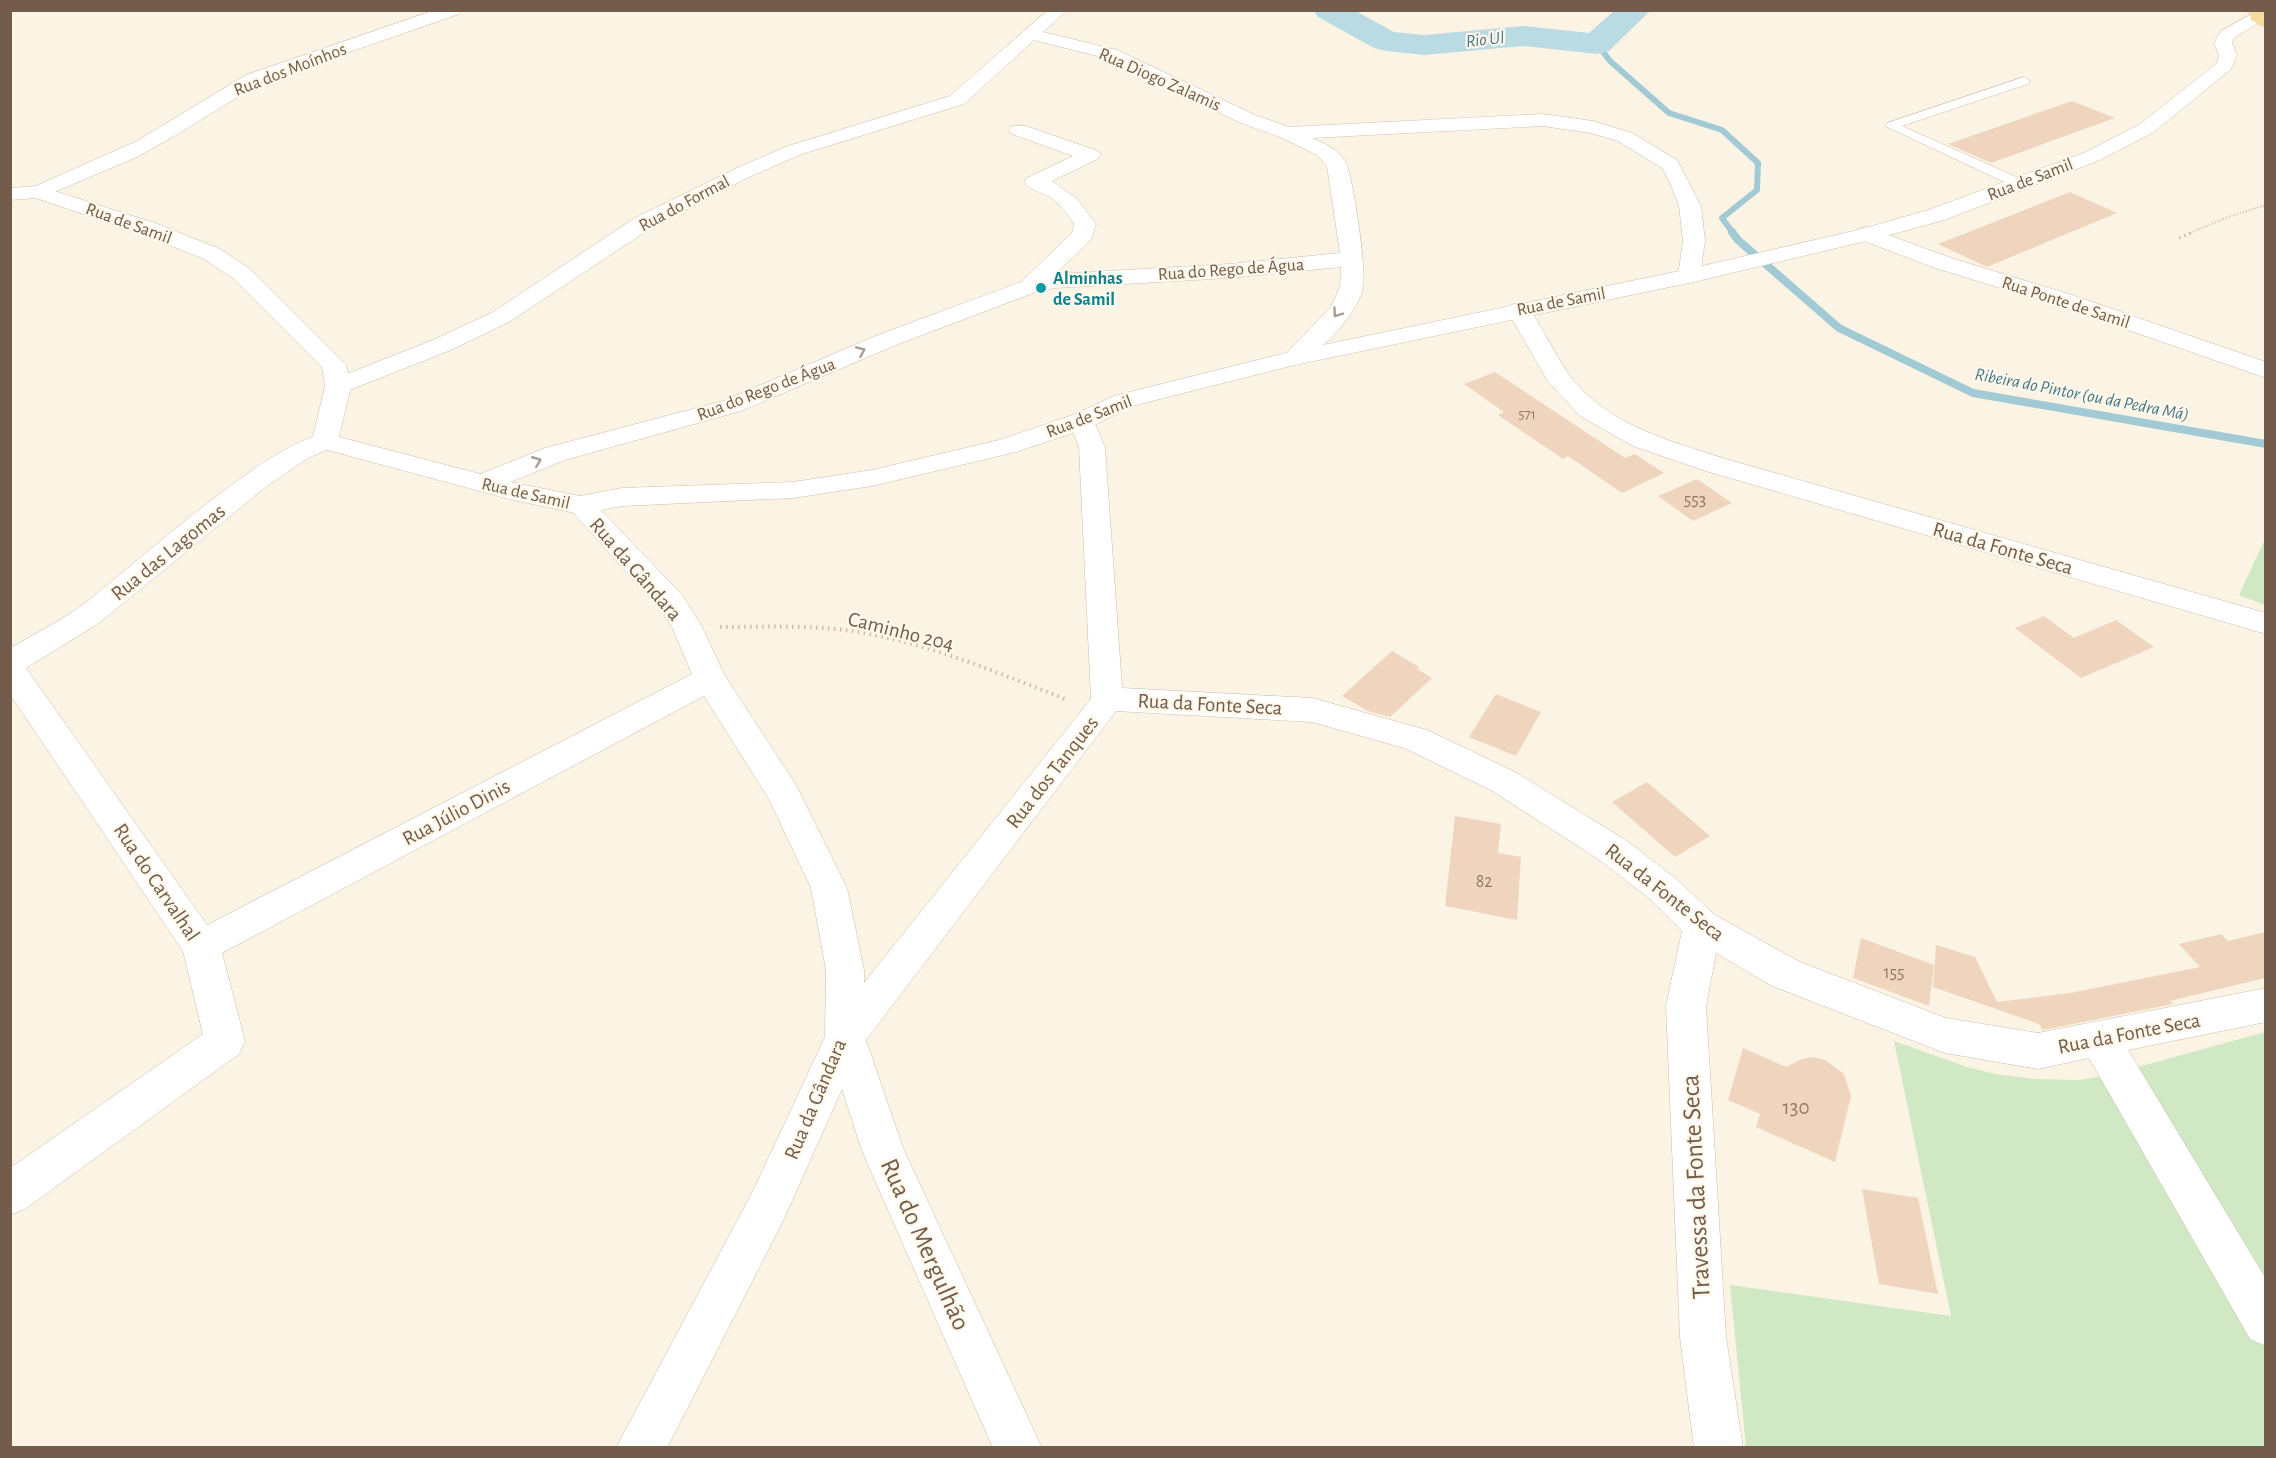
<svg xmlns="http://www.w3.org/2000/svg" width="2276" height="1458" viewBox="0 0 2276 1458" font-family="'Alegreya Sans',sans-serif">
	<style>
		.green { fill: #d0e8c4 }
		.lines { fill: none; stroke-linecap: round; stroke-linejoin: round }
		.stream-far1 { stroke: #a1cad5; stroke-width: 6 }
		.stream { stroke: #a1cad5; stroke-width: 8 }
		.river { fill: #badbe4; fill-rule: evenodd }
		.building { fill: #efd5be }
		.lane-casing { stroke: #ccbcac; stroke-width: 1 }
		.street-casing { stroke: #ccbcac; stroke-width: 1 }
		.secondary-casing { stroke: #cfbda9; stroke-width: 1 }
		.primary-casing { stroke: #d8d1cd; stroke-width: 1 }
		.path-far2 { stroke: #d4b8a1; stroke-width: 2; stroke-dasharray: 1 2; stroke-linecap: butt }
		.path-far1 { stroke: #d4b8a1; stroke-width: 3; stroke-dasharray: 1.5 4; stroke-linecap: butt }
		.path { stroke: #d4b8a1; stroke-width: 4; stroke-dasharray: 1.5 4.5; stroke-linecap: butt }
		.lane { fill: #fff; fill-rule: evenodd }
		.street { fill: #fff; fill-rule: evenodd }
		.secondary { fill: #fff; fill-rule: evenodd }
		.primary { fill: #f7dca0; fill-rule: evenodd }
		.oneway { stroke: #ab9d93 }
		.culture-dot { fill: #0f9aa8; stroke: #fef8eb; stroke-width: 2 }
		.labels { text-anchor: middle; stroke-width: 4.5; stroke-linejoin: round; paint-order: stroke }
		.far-number-label { font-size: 15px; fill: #927a68 }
		.far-water-label { font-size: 18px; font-style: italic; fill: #467685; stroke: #fef8eb }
		.far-street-label { font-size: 18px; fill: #735c4b; stroke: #fef8eb }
		.far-culture-label { font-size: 18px; font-weight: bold; fill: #0d838f; stroke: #fef8eb; text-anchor: start }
		.number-label { font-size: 18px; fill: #927a68 }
		.street-label { font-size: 21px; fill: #735c4b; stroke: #fef8eb }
		.near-number-label { font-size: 21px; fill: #927a68 }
		.near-street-label { font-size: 26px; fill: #735c4b; stroke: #fef8eb }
	</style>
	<rect width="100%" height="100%" fill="#fbf4e5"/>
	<path class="green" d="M2265,539L2266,605H2265L2239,595Z
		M2265,1032V1447H1746L1730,1285L1951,1316L1894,1041L1967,1067L1995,1074L2035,1079L2079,1080L2109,1075Z"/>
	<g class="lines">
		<path class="stream-far1" d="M1597,44L1610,61L1669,113L1722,130L1758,163L1757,190L1722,218L1733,233"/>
		<path class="stream" d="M1732,232L1738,240L1839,328L1973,393L2266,444"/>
		<path class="river" d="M1313,10H1354L1394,32L1424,35L1523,26L1589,33L1615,10H1651L1609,51L1597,54L1523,46L1424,55L1386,51L1374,48L1318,17Z"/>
	</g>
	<path class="building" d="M2072,101L2115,118L1991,163L1948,144Z
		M2070,192L2117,213L1987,267L1938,244Z
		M1495,372L1625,458L1635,454L1664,473L1622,493L1568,456L1563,459L1498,415L1504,412L1464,384Z
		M1697,479L1732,503L1693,521L1658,496Z
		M2044,616L2074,638L2116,620L2154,647L2081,678L2015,628Z
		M1392,651L1419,667L1417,669L1432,678L1390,717L1368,711L1342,696Z
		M1496,694L1541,712L1516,756L1469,737Z
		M1647,782L1710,836L1675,857L1612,802Z
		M1455,816L1501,824L1498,853L1521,857L1517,920L1445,906Z
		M2265,932V978L2170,1001L2173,1004L2043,1030L2039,1024L1933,987L1936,945L1975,957L1997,1002L2070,993L2200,967L2179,944L2221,934L2228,941Z
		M1861,938L1934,965L1929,1006L1853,978Z
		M1743,1048L1786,1067L1802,1059L1813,1057L1825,1060L1844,1074L1851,1096L1835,1162L1756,1127L1760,1114L1728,1100Z
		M1862,1189L1918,1198L1938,1294L1879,1284Z"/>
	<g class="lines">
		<g class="lane-casing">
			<path id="lane" d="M2024,77L2030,81L2028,84L1902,126L2023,180L2025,183L2023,186H2013L1885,126L1887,123Z"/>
		</g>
		<g class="street-casing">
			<path id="street" d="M435,10H461L459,14L260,83L178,134L137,157L45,196L38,198L31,196L27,192L31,188L137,141L246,75Z
				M1048,10H1067L1043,32L1117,50L1255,115L1289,127L1543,114L1593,121L1632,133L1677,160L1701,206L1705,241L1700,276L1697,281L1689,283L1681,281L1678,276L1683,241L1679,206L1670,183L1662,168L1618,141L1590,133L1543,126L1312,138C1325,144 1338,149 1345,161C1353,173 1367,274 1363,289C1354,319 1326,343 1303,363L1294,365L1285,363L1282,358L1331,307L1340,287L1341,267L1229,278L1055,288L1036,292L896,345L741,411L565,460L493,489L483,491L473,489L469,483L473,477L545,448L723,401L878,335L1021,282L1072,233L1074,224C1068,214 1060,204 1050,197C1042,192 1029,190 1024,182L1027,178L1073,156L1012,134L1009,130L1012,126H1026L1098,151L1101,155L1098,159L1052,181L1077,199L1096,224L1091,240L1055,274L1229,264L1340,253L1327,166L1317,155L1280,137L1241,123L1105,58L1034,40L964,104L802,154L751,176L651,228L509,322L451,350L347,391L338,394L329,391L325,386L329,381L433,340L493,312L635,218L737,168L788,146L950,96Z
				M1867,227L1951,258L2072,295L2266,362V378L2056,305L1935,268L1859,239L1856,234L1859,229Z
				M1519,303L1527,305C1543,328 1554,354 1570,376C1607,425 1670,441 1726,459L2266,613V634L1706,471L1633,446L1580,416L1547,380L1507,310L1511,305Z
				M1082,413L1091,415L1105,447L1122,688L1312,698L1427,730L1515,772L1627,841L1675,878L1715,915L1800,962L1946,1018L2038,1033L2266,988V1022L2128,1050L2266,1279V1346L2250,1339L2089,1058L2038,1069L1945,1053L1772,986L1716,953L1706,1006L1726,1337L1743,1448H1694L1680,1337L1666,1006L1682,931L1649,898L1601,861L1491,790L1404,748L1312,722L1116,711L866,1040L903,1148L1042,1448H993L862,1151L842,1089L783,1221L667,1448H616L753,1191L825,1037L826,970L811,888L769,799L704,696L222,953L245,1041L239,1054L25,1209L10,1215V1168L203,1034L183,951L10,694V648C33,635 56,623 77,609C124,576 286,423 334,435L338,441L334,447L308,458L267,486L99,623L26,668L207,925L692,674L672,627L661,610L566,505L570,499L580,496L590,499L683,596L702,627L725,676L796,785L847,888L864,970V983L1091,699L1079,447L1069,421L1073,415Z"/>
		</g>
		<g class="secondary-casing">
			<path id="secondary" d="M2257,11L2266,16L2263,20L2234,38L2232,43L2237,55L2231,69L2154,132L2100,160L1944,220L1875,239L1689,283L1295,365L1132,406L1091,427L1016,452L872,486L793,498L622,506L580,514L513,500L316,447L312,441L325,386L322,367L234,279L204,259L139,233L36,198L10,200V188L38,186L45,188L155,223L220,249L250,269L346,365L351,386L339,437L515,483L580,496L622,488L793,482L872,470L999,440L1073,415L1114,396L1294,351L1689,269L1862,229L1928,210L2086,152L2140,124L2217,63L2219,55L2214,43L2221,31Z"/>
		</g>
		<g class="primary-casing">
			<path id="primary" d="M2249,10H2265L2266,28L2251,20Z"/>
		</g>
		<path class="path-far2" d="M2190,233L2228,217L2266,205"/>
		<path class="path-far1" d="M2179,238L2193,232"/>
		<path class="path" d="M720,627C762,627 803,625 844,630C922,640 995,672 1068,700"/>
		<use href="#lane" class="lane"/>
		<use href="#street" class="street"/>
		<use href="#secondary" class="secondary"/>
		<use href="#primary" class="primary"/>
	</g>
	<defs><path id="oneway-chevron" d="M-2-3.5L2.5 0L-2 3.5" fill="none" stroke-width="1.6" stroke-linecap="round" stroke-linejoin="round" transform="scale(1.5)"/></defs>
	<g class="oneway">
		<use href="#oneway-chevron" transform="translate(1337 313) rotate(125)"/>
		<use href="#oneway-chevron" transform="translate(861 351) rotate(-23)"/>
		<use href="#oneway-chevron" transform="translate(537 461) rotate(-22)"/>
	</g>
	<circle class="culture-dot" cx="1041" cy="288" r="6"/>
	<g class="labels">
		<g class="far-number-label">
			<text x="1527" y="419">571</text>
		</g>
		<g class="far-water-label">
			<text transform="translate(1485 39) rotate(-6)" y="6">Rio Ul</text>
			<text transform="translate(2082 394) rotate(11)" y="6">Ribeira do Pintor (ou da Pedra Má)</text>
		</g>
		<g class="far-street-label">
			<text transform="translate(290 69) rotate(-21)" y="6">Rua dos Moínhos</text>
			<text transform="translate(1160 79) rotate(24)" y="6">Rua Diogo Zalamis</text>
			<text transform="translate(2030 179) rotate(-21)" y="6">Rua de Samil</text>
			<text transform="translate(684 203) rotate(-28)" y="6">Rua do Formal</text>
			<text transform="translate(129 223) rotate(20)" y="6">Rua de Samil</text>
			<text transform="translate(1231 269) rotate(-4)" y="6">Rua do Rego de Água</text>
			<text transform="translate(1561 301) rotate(-11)" y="6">Rua de Samil</text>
			<text transform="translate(2066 302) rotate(18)" y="6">Rua Ponte de Samil</text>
			<text transform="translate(766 389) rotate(-21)" y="6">Rua do Rego de Água</text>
			<text transform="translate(1089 416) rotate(-21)" y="6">Rua de Samil</text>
			<text transform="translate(526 493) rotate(13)" y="6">Rua de Samil</text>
		</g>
		<g class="far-culture-label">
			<text x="1053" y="284">Alminhas<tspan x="1053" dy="21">de Samil</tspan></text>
		</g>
		<g class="number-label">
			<text x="1695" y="505">553</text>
			<text x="1484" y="887">82</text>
			<text x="1894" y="978">155</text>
		</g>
		<g class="street-label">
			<text transform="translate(2003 548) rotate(16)" y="7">Rua da Fonte Seca</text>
			<text transform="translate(168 552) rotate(-39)" y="7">Rua das Lagomas</text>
			<text transform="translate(636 569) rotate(49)" y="7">Rua da Gândara</text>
			<text transform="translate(901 631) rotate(14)" y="7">Caminho 204</text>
			<text transform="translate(1210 704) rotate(3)" y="7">Rua da Fonte Seca</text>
			<text transform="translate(1052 772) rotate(-52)" y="7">Rua dos Tanques</text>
			<text transform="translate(456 812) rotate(-28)" y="7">Rua Júlio Dinis</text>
			<text transform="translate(157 882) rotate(56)" y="7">Rua do Carvalhal</text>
			<text transform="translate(1665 892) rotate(38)" y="7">Rua da Fonte Seca</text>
			<text transform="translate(2129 1033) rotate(-11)" y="7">Rua da Fonte Seca</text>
			<text transform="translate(815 1099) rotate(-67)" y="7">Rua da Gândara</text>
		</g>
		<g class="near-number-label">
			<text x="1796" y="1114">130</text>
		</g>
		<g class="near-street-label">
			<text transform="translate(1695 1187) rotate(-93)" y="9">Travessa da Fonte Seca</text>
			<text transform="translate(926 1244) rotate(66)" y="9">Rua do Mergulhão</text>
		</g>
	</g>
	<rect width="2276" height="1458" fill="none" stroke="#735c4b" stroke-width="24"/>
</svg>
